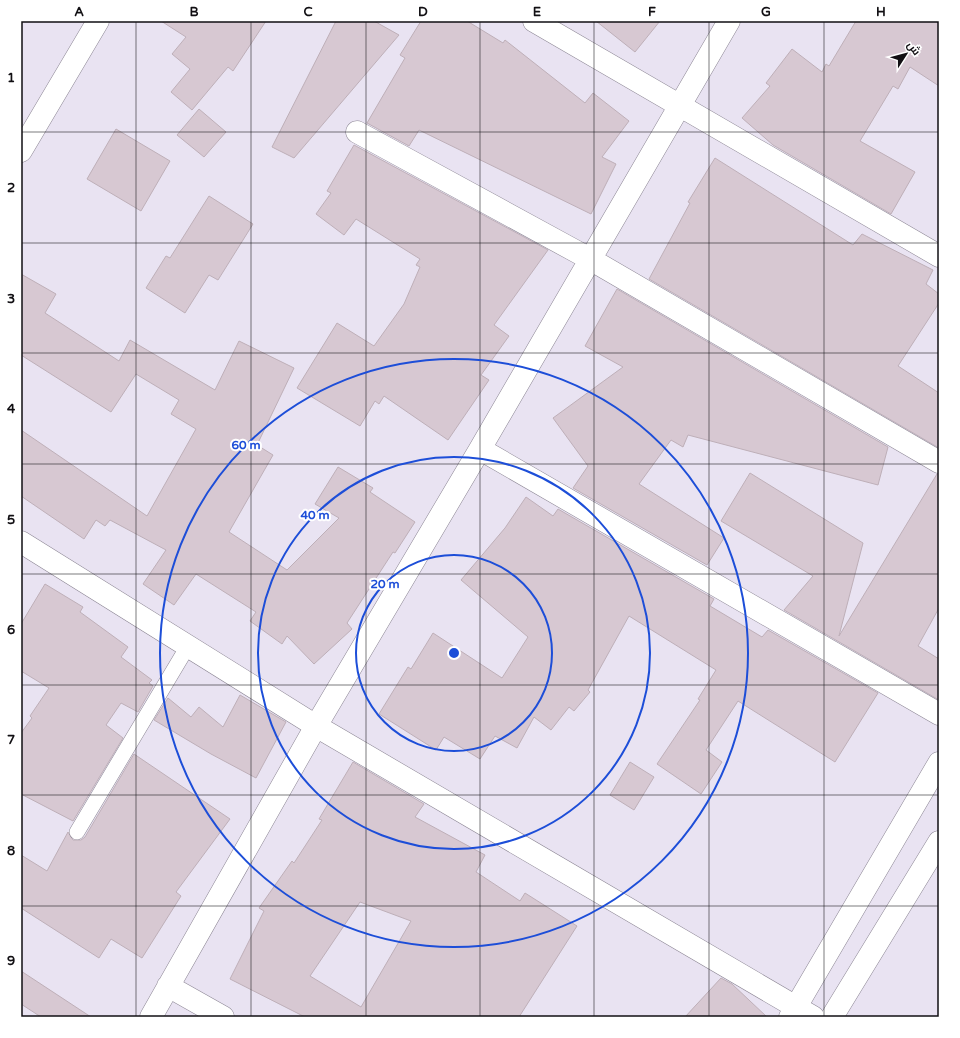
<svg xmlns="http://www.w3.org/2000/svg" width="960" height="1038" viewBox="0 0 960 1038" font-family="'Varela Round',Cairo,sans-serif">
	<style>
		.building { fill: #d7c8d2; stroke: #beafb8; fill-rule: evenodd }
		.lines { fill: none; stroke-linecap: round; stroke-linejoin: round }
		.service-casing { stroke: #8c8694; stroke-width: 16 }
		.minor-casing { stroke: #8c8694; stroke-width: 23 }
		.secondary-casing { stroke: #8c8694; stroke-width: 23 }
		.service { stroke: #fff; stroke-width: 15 }
		.minor { stroke: #fff; stroke-width: 22 }
		.secondary { stroke: #fff; stroke-width: 22 }
		.grid { fill: none; stroke: #110f13; stroke-width: 1; stroke-opacity: 0.55 }
		.ring { fill: none; stroke: #1d4ed8; stroke-width: 2 }
		.centre { fill: #1d4ed8; stroke: #fff; stroke-width: 2 }
		.ring-label { font-size: 12px; text-anchor: middle; font-weight: bold; fill: #1d4ed8; stroke: #fff; stroke-width: 4; stroke-linejoin: round; paint-order: stroke }
		.neatline { fill: none; stroke: #110f13; stroke-width: 1.5 }
		.grid-label { font-size: 13px; text-anchor: middle; font-weight: bold; fill: #110f13 }
	</style>
	<rect width="100%" height="100%" fill="#e9e3f2"/>
	<path class="building" d="M161,21H266L233,71L228,67L192,110L171,92L190,69L172,54L186,37Z
		M336,21H374L399,35L294,158L272,147Z
		M421,21H467L503,43L505,40L585,103L593,93L629,121L602,157L616,164L591,214L419,130L409,146L367,123L405,58L400,55Z
		M596,21H660L635,52Z
		M856,21H939V86L910,67L898,89L893,86L860,141L915,172L891,214L773,145L742,118L770,86L766,83L792,49L822,72L826,64L829,66Z
		M199,109L226,132L204,157L177,135Z
		M116,129L170,161L141,211L87,179Z
		M354,145L548,250L494,325L509,336L481,375L489,380L448,440L384,396L379,404L375,401L360,426L297,388L337,323L374,346L404,304L420,267L416,265L420,259L356,219L344,235L316,214L331,193L327,191Z
		M715,158L853,245L862,234L933,270L926,284L939,294V303L898,366L939,393V448L649,279L690,203L688,202Z
		M209,196L253,224L218,280L209,275L185,313L146,288L166,256L170,258Z
		M21,274L56,294L45,313L119,361L130,340L215,390L239,341L294,368L257,445L273,455L229,532L287,570L339,518L315,504L338,467L373,488L370,492L415,522L395,553L393,552L347,623L352,629L314,664L287,636L282,644L250,621L256,612L196,574L174,605L143,584L166,550L110,520L105,526L96,520L84,539L21,496V430L147,516L196,429L171,414L179,400L136,374L111,412L21,355Z
		M617,289L888,447L878,485L688,435L683,447L671,440L639,484L724,538L707,565L573,488L588,466L553,418L623,367L585,346Z
		M750,473L863,543L839,636L937,474H939V608L918,646L939,659V700L784,610L813,576L721,521Z
		M526,497L553,516L558,509L714,599L710,606L762,637L768,630L878,693L835,762L738,701L706,750L722,762L701,794L657,764L700,700L698,699L716,670L629,616L588,690L590,692L574,711L569,707L551,730L534,717L517,748L495,736L480,759L444,737L436,750L379,714L408,667L411,669L433,633L502,678L528,637L461,580L505,528Z
		M45,584L83,607L80,612L128,647L121,657L152,680L149,683L153,686L138,712L121,703L106,725L123,738L73,821L21,794V733L32,718L30,716L49,688L21,671V624Z
		M240,695L286,722L256,778L211,754L154,720L168,698L191,717L199,707L223,727Z
		M134,754L230,819L176,892L181,896L142,958L111,939L99,958L21,908V855L47,871L68,832L73,840H81L85,837Z
		M353,762L424,804L415,817L485,855L476,872L520,901L525,893L577,926L519,1017H305L230,979L264,911L259,908L292,861L294,863L322,820L319,819ZM360,902L411,921L361,1007L310,976Z
		M630,762L654,777L634,810L610,795Z
		M21,971L91,1017H41L21,1004Z
		M721,978L732,984L767,1017H685Z"/>
	<g class="lines">
		<g class="service-casing">
			<path id="service" d="M77,832L188,646"/>
		</g>
		<g class="minor-casing">
			<path id="minor" d="M534,21L939,256
				M357,132L590,259L939,462
				M21,151L98,21
				M480,449L939,714
				M21,542L316,726L813,1017
				M168,986L223,1017
				M151,1017L316,726L480,449L729,21"/>
		</g>
		<g class="secondary-casing">
			<path id="secondary" d="M790,1017L939,763
				M832,1017L939,842"/>
		</g>
		<use href="#service" class="service"/>
		<use href="#minor" class="minor"/>
		<use href="#secondary" class="secondary"/>
	</g>
	<path class="grid" d="M136,21V1017M251,21V1017M366,21V1017M480,21V1017M594,21V1017M709,21V1017M824,21V1017M21,132H939M21,243H939M21,353H939M21,464H939M21,574H939M21,685H939M21,795H939M21,906H939"/>
	<g class="ring">
		<circle cx="454" cy="653" r="98"/>
		<circle cx="454" cy="653" r="196"/>
		<circle cx="454" cy="653" r="294"/>
	</g>
	<circle cx="454" cy="653" r="6" class="centre"/>
	<g class="ring-label">
		<text x="246" y="449">60 m</text>
		<text x="315" y="519">40 m</text>
		<text x="385" y="588">20 m</text>
	</g>
	<rect width="960" height="1038" fill="none" stroke="#ffffff" stroke-width="44"/>
	<g transform="translate(906 54) rotate(54)" stroke="#ffffff" stroke-width="3" paint-order="stroke">
	<path d="M0-3L7 15L0 10L-7 15Z" fill="#110f13"/>
	<text y="-6" font-size="11" font-weight="bold" text-anchor="middle" fill="#110f13">ش</text>
	</g>
	<rect x="22" y="22" width="916" height="994" class="neatline"/>
	<g class="grid-label">
		<text x="79" y="16">A</text>
		<text x="194" y="16">B</text>
		<text x="308" y="16">C</text>
		<text x="423" y="16">D</text>
		<text x="537" y="16">E</text>
		<text x="652" y="16">F</text>
		<text x="766" y="16">G</text>
		<text x="881" y="16">H</text>
		<text x="11" y="82">1</text>
		<text x="11" y="192">2</text>
		<text x="11" y="303">3</text>
		<text x="11" y="413">4</text>
		<text x="11" y="524">5</text>
		<text x="11" y="634">6</text>
		<text x="11" y="744">7</text>
		<text x="11" y="855">8</text>
		<text x="11" y="965">9</text>
	</g>
</svg>
